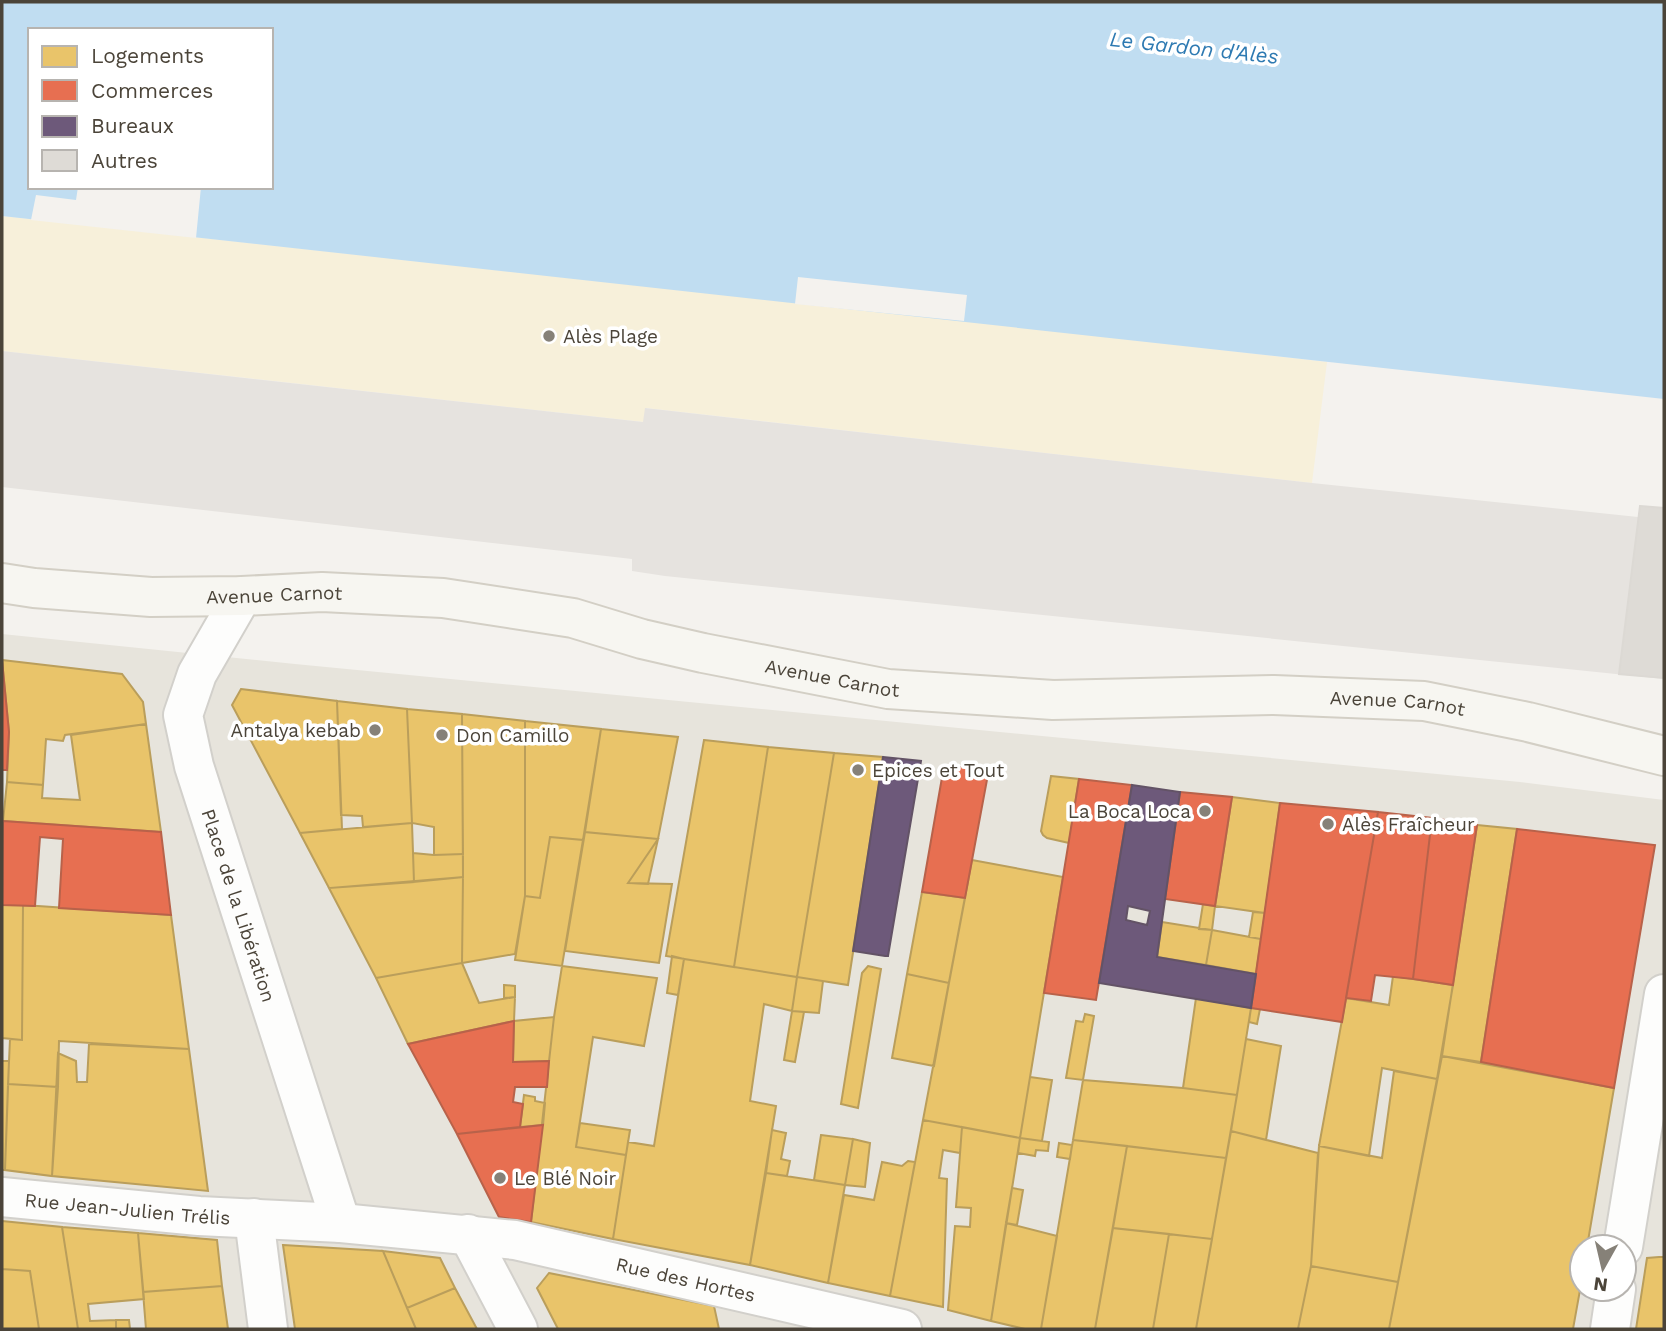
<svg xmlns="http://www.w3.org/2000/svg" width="1666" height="1331" viewBox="0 0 1666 1331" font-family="'Work Sans',sans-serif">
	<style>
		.residential { fill: #e7e4dc; fill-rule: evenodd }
		.sand { fill: #f7f0da }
		.parking { fill: #e6e3df }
		.water { fill: #c0ddf1; fill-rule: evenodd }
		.pier { fill: #f4f2ee }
		.homes { fill: #e9c46a; stroke: #ba9e5b; stroke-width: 2 }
		.shops { fill: #e76f51; stroke: #b8624a; stroke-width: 2 }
		.offices { fill: #6d597a; stroke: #635366; stroke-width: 2; fill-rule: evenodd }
		.building { fill: #dedbd6; stroke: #dcd9d4; stroke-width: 2 }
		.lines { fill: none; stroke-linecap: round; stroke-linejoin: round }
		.minor-casing { stroke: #d2d0cb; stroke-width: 42 }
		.secondary-casing { stroke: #d3cfc5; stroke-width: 42 }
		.minor { stroke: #fdfdfc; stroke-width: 38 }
		.secondary { stroke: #f7f6f1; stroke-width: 38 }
		.poi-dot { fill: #868178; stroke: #fff; stroke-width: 2.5 }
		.labels { text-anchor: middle; stroke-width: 7; stroke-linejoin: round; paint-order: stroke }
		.poi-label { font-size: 19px; fill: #4b4439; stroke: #fff; text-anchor: start }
		.street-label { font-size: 19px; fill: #4b4439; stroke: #fff }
		.water-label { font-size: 21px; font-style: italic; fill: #2e7ab2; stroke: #fff }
	</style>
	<rect width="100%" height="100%" fill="#f4f2ee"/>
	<path class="residential" d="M2,634L295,664L1520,782L1664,800V1329H2ZM1582,1247H1624V1289H1582Z"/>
	<path class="sand" d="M2,216L964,321L1327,362L1312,483L646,408L644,422L2,351Z"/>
	<path class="parking" d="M2,351L643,422L645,408L1312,483L1638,517L1640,506L1664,508V679L665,576L632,571V559L2,487Z"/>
	<path class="water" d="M2,2H1664V399L2,216ZM30,30H271V187H30Z"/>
	<path class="pier" d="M78,187H201L196,238L31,220L36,195L76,200Z
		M798,277L967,295L964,321L795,304Z"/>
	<path class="homes" d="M2,660L122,674L143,702L146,724L65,735L63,741L46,739L43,785L7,782L9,732Z
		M241,689L337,701L342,829L300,833L232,705Z
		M337,701L407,709L412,823L363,827L362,816L341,815Z
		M407,709L462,714L463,854L434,855V827L412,823Z
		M462,714L525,721V896L515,954L462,963L463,877Z
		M525,721L601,729L583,840L550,837L540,898L525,896Z
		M146,724L161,832L3,821L7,782L43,785L42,798L80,800L71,735Z
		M601,729L678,737L658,839L585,832Z
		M704,740L768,747L734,967L666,956Z
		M768,747L834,753L797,977L734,967Z
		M834,753L883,757L848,985L797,977Z
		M1051,776L1079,779L1069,843L1047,838L1043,835L1041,831Z
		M1232,797L1280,803L1265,913L1215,906Z
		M412,823L414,882L329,888L300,833Z
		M1477,825L1517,829L1481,1062L1442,1056Z
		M585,832L658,839L628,883L672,884L659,963L565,951Z
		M550,837L583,840L562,966L515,960L525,896L540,898Z
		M658,839L648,884L628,883Z
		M413,853L434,855L463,854V877L414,882Z
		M972,860L1063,877L1020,1138L923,1120Z
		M463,877L462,963L376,978L329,888Z
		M922,892L965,898L949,983L907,974Z
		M1203,904L1215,906L1212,930L1199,929Z
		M2,905H23L22,1040L2,1038Z
		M23,905L171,915L189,1049L59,1041L58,1087L8,1084L10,1039L22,1040Z
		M1253,912L1265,913L1261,939L1249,937Z
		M1162,922L1212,930L1206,965L1157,957Z
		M1212,930L1261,939L1256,974L1206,965Z
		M672,956L684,959L678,995L667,993Z
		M684,959L797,977L792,1011L764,1004L750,1101L776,1106L750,1265L613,1239L628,1142L654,1146Z
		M462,963L479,1003L515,997L514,1021L408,1044L376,978Z
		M562,966L657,978L644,1046L593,1037L576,1147L626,1155L613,1239L531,1222L554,1017Z
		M868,966L881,969L858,1108L841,1104L862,973Z
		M907,974L949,983L934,1066L892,1058Z
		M1393,976L1453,985L1437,1079L1382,1068L1369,1156L1319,1146L1346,998L1389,1005Z
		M797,977L823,981L819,1013L792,1011Z
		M504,985L515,986V997L504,998Z
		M1196,998L1251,1008L1237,1095L1183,1088Z
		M1251,1008L1260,1009L1257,1024L1249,1022Z
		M792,1011L804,1012L795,1062L784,1060Z
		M1085,1014L1094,1016L1083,1080L1066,1078L1076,1021L1083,1022Z
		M554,1017L549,1061L513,1062L514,1021Z
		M1246,1039L1281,1046L1266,1140L1231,1131Z
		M89,1044L189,1049L208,1191L52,1176L58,1053L76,1061L77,1082H87Z
		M1442,1056L1614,1088L1587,1247H1582V1279L1573,1329H1389Z
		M2,1061H9L5,1170H2Z
		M1394,1071L1437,1079L1398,1282L1311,1266L1319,1146L1382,1158Z
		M1030,1077L1052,1080L1042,1141L1020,1138Z
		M1083,1080L1183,1088L1237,1095L1226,1158L1073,1140Z
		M8,1084L58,1087L52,1176L5,1170Z
		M524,1095L535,1097V1101L545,1103L543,1125L520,1127Z
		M923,1120L962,1127L960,1153L943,1150L939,1178L947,1179L943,1307L890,1296Z
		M580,1123L630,1130L626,1155L576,1147Z
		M962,1127L1020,1138L991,1321L948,1310L955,1226L970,1227L971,1208L956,1207Z
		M772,1130L786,1133L781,1159L790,1161L787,1176L766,1173Z
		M1231,1131L1318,1153L1311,1266L1298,1329H1196Z
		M821,1135L853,1139L845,1185L814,1180Z
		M1020,1138L1049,1142L1048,1151L1036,1150L1035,1156L1018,1153Z
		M853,1139L870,1143L865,1187L845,1185Z
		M1073,1140L1127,1146L1095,1329H1041Z
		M1059,1143L1072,1145L1070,1159L1057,1157Z
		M1127,1146L1226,1158L1212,1239L1113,1228Z
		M908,1161L915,1162L890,1296L828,1283L844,1195L874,1200L882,1162L902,1166Z
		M766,1173L845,1185L828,1283L750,1265Z
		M1012,1188L1023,1190L1017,1225L1006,1223Z
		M2,1221L62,1227L78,1329H39L30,1271L2,1269Z
		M1006,1223L1057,1236L1041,1329H1025L991,1321Z
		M62,1227L138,1233L144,1299L88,1304L90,1321L116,1320V1329H78Z
		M1113,1228L1169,1234L1153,1329H1095Z
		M138,1233L217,1240L222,1286L143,1292Z
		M1169,1234L1212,1239L1196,1329H1153Z
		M283,1245L383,1251L416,1329H295Z
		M383,1251L440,1258L455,1288L407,1308Z
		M1659,1257H1664V1329H1636L1647,1258Z
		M1311,1266L1398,1282L1389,1329H1298Z
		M2,1269L30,1271L39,1329H2Z
		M549,1273L714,1306L719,1329H558L537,1288Z
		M222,1286L228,1329H146L143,1292Z
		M455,1288L477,1329H416L407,1308Z
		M116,1320H129L130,1329H116Z"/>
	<path class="shops" d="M2,660L9,732L7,770H2Z
		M944,766L989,769L965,898L922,892Z
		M1079,779L1132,785L1096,1000L1044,993Z
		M1180,792L1232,797L1215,906L1165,899Z
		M1280,803L1378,812L1342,1022L1251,1008Z
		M1378,812L1432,818L1413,979L1375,975L1371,1001L1346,998Z
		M1432,818L1477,825L1453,985L1413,979Z
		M3,821L161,832L171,915L59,908L63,839L40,837L35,906L2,905Z
		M1517,829L1655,845L1614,1088L1481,1062Z
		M514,1021L513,1062L549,1061L547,1087H515L513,1102L523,1104L520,1127L457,1134L408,1044Z
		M543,1125L531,1222L499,1217L457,1134Z"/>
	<path class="offices" d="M883,757L921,761L888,956H885L853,951Z
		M1132,785L1180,792L1157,957L1256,974L1251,1008L1099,983ZM1128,906L1150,911L1147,925L1126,920Z"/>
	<path class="building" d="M1640,506L1664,508V678L1619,674Z"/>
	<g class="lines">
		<g class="minor-casing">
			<g id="minor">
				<path id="s1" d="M242,596L197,674L183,715L194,766L341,1223"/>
				<path id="s2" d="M2,1197L199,1216L341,1223L515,1240L902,1329"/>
				<path d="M254,1218L268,1329"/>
				<path d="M468,1234L518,1329"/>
				<path d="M1623,1247L1664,994"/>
				<path d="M1610,1329L1616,1289"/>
			</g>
		</g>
		<g class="secondary-casing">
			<g id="secondary">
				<path id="s3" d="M2,583L34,588L151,597L242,596L322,592L443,598L573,618L642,639L703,653L888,689L1053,700L1274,695L1424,701L1528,722L1664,756"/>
			</g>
		</g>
		<use href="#minor" class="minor"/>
		<use href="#secondary" class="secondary"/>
	</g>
	<g class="poi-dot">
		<circle cx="549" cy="336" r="7"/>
		<circle cx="375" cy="730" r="7"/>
		<circle cx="442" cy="735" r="7"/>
		<circle cx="858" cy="770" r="7"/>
		<circle cx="1205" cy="811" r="7"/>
		<circle cx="1328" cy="824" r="7"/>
		<circle cx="500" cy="1178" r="7"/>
	</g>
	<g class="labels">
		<g class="poi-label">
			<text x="563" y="343">Alès Plage</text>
			<text x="361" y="737" text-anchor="end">Antalya kebab</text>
			<text x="456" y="742">Don Camillo</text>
			<text x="872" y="777">Epices et Tout</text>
			<text x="1191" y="818" text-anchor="end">La Boca Loca</text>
			<text x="1342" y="831">Alès Fraîcheur</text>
			<text x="514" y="1185">Le Blé Noir</text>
		</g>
		<g class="street-label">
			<text dy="7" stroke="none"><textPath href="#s3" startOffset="273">Avenue Carnot</textPath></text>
			<text dy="7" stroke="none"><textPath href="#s3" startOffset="840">Avenue Carnot</textPath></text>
			<text dy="7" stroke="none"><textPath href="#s3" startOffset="1407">Avenue Carnot</textPath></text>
			<text dy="7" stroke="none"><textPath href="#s1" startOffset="332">Place de la Libération</textPath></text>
			<text dy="7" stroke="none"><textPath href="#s2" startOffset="126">Rue Jean-Julien Trélis</textPath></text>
			<text dy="7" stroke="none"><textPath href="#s2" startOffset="690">Rue des Hortes</textPath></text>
		</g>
		<g class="water-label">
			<text transform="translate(1194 48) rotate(6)" y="7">Le Gardon d'Alès</text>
		</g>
	</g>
	<rect width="1666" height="1331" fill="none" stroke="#4b4439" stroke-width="7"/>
	<rect x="28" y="28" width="245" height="161" fill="#ffffff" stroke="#b7b4b0" stroke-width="2"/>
	<rect x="42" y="46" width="35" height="21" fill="#e9c46a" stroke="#b7b4b0" stroke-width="2"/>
	<text x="91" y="63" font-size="21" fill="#4b4439">Logements</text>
	<rect x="42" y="80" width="35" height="21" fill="#e76f51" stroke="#b7b4b0" stroke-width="2"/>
	<text x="91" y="98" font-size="21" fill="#4b4439">Commerces</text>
	<rect x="42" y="116" width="35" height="21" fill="#6d597a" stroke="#b7b4b0" stroke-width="2"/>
	<text x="91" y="133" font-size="21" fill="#4b4439">Bureaux</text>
	<rect x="42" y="150" width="35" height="21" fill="#dedbd6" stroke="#b7b4b0" stroke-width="2"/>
	<text x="91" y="168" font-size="21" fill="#4b4439">Autres</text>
	<g transform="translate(1603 1268) rotate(188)"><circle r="33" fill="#ffffff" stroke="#b7b4b0" stroke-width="2"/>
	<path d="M0-5L12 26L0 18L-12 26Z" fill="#868178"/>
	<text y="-10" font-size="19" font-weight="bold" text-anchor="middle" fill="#4b4439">N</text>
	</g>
</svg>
